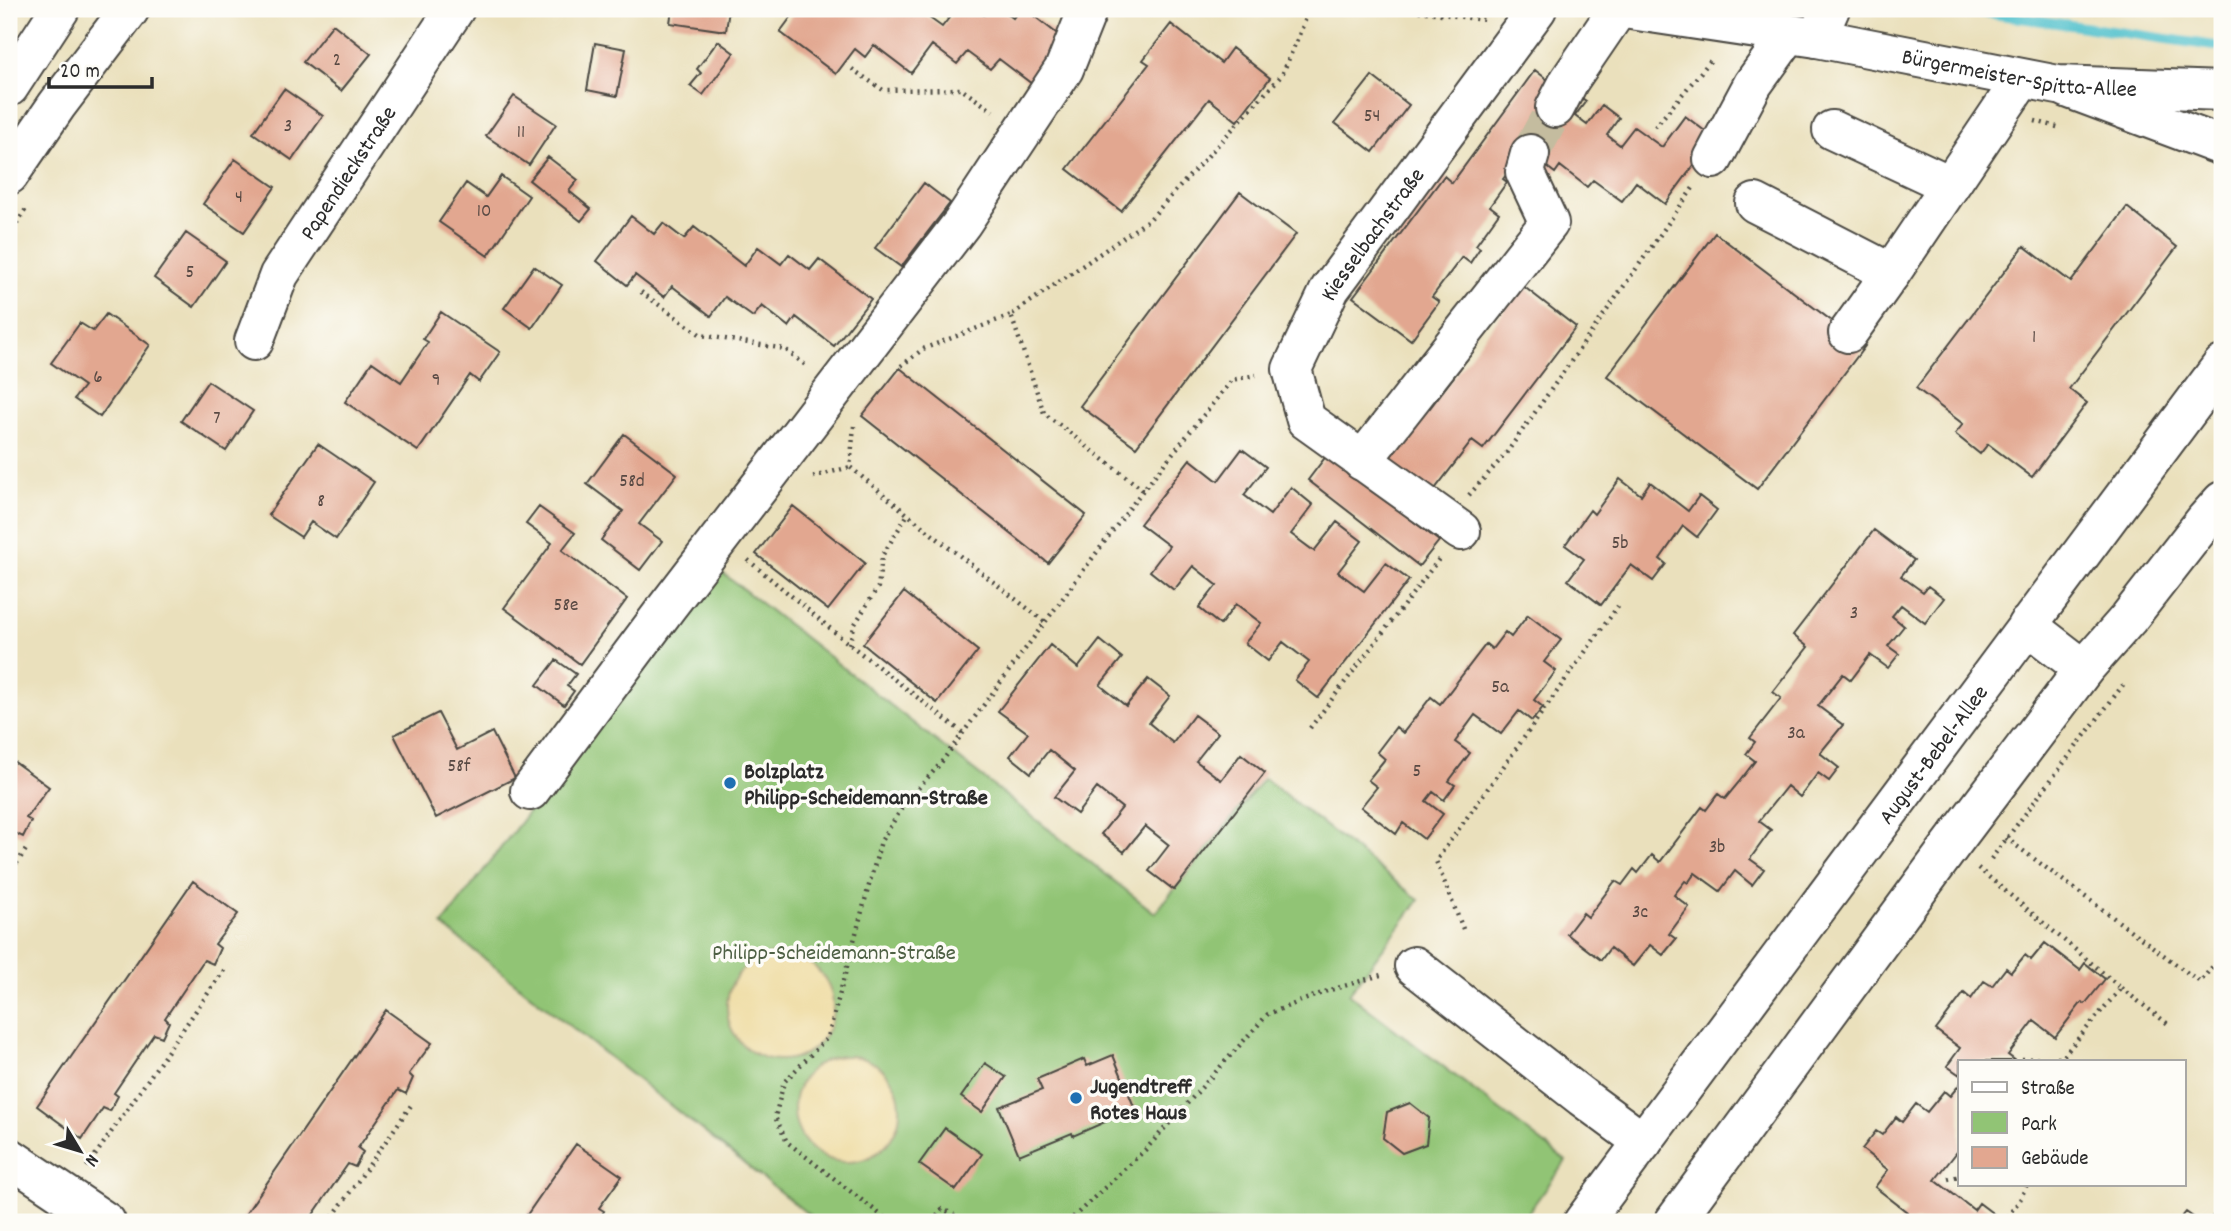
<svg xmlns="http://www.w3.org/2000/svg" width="2231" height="1231" viewBox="0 0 2231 1231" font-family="Dekko,sans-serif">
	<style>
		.green { fill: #91c475; stroke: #5e7850; stroke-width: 2 }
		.sand { fill: #eeda9e; stroke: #8c8264; stroke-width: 2 }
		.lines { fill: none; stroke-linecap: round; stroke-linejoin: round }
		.stream { stroke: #56c3ce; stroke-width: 10 }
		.building { fill: #e2a790 }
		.minor-tunnel { stroke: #c4bc9f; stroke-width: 38; stroke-dasharray: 38 19; stroke-linecap: butt }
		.minor-casing { stroke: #484641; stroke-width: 42 }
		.major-casing { stroke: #484641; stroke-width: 42 }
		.path { stroke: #484641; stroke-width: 4.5; stroke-dasharray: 2 5; stroke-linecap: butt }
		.minor { stroke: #fff; stroke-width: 38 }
		.major { stroke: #fff; stroke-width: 38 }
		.poi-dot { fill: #1f6fb2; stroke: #fdfcf7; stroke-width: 2.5 }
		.labels { text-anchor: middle; stroke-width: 7; stroke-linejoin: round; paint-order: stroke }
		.number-label { font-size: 19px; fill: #594a44 }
		.street-label { font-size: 23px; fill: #2b2b2b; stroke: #fdfcf7 }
		.poi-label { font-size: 23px; font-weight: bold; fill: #2b2b2b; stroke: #fdfcf7; text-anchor: start }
		.park-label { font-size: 23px; fill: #4f6145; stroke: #fdfcf7 }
	</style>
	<rect width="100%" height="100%" fill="#fdfcf7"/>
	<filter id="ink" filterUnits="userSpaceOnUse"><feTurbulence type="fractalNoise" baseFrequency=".0143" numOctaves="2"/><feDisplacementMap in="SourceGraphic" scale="14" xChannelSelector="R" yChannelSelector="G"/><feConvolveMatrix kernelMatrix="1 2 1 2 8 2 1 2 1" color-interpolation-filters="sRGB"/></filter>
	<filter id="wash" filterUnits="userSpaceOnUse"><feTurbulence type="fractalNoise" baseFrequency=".00686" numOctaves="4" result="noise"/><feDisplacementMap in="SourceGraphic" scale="28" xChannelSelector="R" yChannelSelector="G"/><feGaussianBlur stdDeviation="1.57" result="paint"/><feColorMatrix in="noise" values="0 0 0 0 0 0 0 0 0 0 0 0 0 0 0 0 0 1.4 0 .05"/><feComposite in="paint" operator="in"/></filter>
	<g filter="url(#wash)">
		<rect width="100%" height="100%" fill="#eae0bc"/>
		<path class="green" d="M715,567L1155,913L1264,778L1419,900L1349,994L1566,1161L1521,1222H818L442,925Z"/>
		<path class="sand" d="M727 1007a53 53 0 1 1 106 0a53 53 0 1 1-106 0Z
			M794 1109a53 53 0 1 1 106 0a53 53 0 1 1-106 0Z"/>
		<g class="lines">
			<path class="stream" d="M1959,9L2222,47"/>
		</g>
		<g id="blocks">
			<path class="building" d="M672,9H729L726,31L670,23Z
				M797,9H917L942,27L956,9H976L984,15L989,9H1001L1013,18L1020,9H1025L1069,43L1036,87L999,59L990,69L967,52L957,64L932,45L911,73L874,45L865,57L855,49L836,74L780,32Z
				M333,24L371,54L341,91L303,62Z
				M1171,24L1221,63L1232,48L1270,78L1237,121L1209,99L1121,211L1067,169L1149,64L1143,60Z
				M718,41L734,53L703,95L690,86L701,73L697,69Z
				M595,43L626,49L617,96L587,90Z
				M1535,70L1553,84L1569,89L1586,101L1575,116L1587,125L1602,105L1619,118L1607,135L1620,145L1634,127L1662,147L1685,116L1714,138L1665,204L1636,182L1622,201L1593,180L1587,187L1560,166L1555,173L1525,150L1503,179L1507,182L1490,206L1499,213L1476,245L1480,248L1470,263L1462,257L1432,297L1439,302L1411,340L1353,297L1444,176L1452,183Z
				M1372,76L1409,105L1373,152L1335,123Z
				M284,89L323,116L292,160L253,133Z
				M514,96L556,124L529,165L486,136Z
				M548,157L578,180L569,191L591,209L581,221L529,180Z
				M235,159L275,187L244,232L203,204Z
				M501,176L529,196L488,256L439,222L466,183L486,197Z
				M924,183L950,203L901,267L875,248Z
				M1240,192L1296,234L1136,447L1080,406Z
				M2127,207L2177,247L2069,389L2087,403L2032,477L1988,444L1980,454L1955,434L1963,424L1916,388L2024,246L2071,282Z
				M631,216L654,234L663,223L684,239L694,227L744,266L758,247L781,264L789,254L810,270L819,259L871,299L834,346L796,317L789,327L762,306L753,317L725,297L711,316L672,286L664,297L635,275L627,285L597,261Z
				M186,233L226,261L194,307L154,278Z
				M1715,233L1865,346L1757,489L1607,376Z
				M534,266L562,285L532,328L504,308Z
				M1523,286L1576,327L1483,449L1472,441L1428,498L1377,458L1420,401L1430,408Z
				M441,312L500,352L479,382L470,375L418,451L345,402L372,362L401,382L428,342L423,339Z
				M106,314L150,345L100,417L74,399L84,386L51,363L80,323L93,331Z
				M900,368L1086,515L1048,563L862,416Z
				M208,381L253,411L226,451L181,421Z
				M624,434L677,474L639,524L662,541L640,570L601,540L623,511L587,484Z
				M318,444L374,482L336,539L311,522L301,537L268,515Z
				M1242,449L1266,467L1244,495L1270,515L1291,487L1313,505L1291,534L1314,551L1337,522L1362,541L1338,572L1364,591L1386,563L1409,580L1318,698L1295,680L1309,662L1283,642L1268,661L1245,643L1261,623L1236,604L1220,625L1199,608L1217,585L1193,566L1174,590L1150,571L1169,546L1140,524L1190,459L1218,481Z
				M1327,455L1439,541L1419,566L1308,480Z
				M1620,479L1641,495L1650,482L1688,511L1699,496L1717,510L1697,537L1683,526L1660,559L1666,564L1653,581L1631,565L1601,605L1568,580L1584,559L1565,545L1590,510L1594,514Z
				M793,506L865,563L828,610L756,554Z
				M539,507L575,533L562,550L627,599L580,664L504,608L552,543L526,524Z
				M1874,530L1914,560L1901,576L1923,592L1928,586L1944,598L1925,623L1901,605L1892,616L1904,626L1888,646L1899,654L1888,668L1870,655L1851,680L1843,674L1818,706L1843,725L1820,753L1839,768L1829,781L1818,773L1800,797L1787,786L1759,821L1771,830L1750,859L1764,869L1752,885L1735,871L1720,891L1695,873L1688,883L1685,881L1674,895L1689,907L1669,934L1676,939L1663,955L1650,945L1633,966L1610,948L1601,960L1567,934L1583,913L1588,917L1615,881L1622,885L1634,869L1638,873L1652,855L1660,862L1702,807L1706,810L1718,794L1725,799L1739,782L1755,761L1746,754L1755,742L1750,738L1781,698L1773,692L1808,647L1793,635Z
				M904,592L978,651L937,703L863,644Z
				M1528,615L1561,640L1544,662L1556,671L1534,700L1543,707L1532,721L1519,711L1501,734L1475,715L1455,742L1470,753L1449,781L1455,785L1444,800L1433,792L1426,801L1443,814L1424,839L1403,823L1396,834L1361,807L1377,787L1368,780L1385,759L1377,752L1396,727L1403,733L1431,697L1440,704L1486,644L1492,649L1505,632L1511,637Z
				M1100,640L1122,658L1100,685L1126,706L1148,679L1170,696L1149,723L1173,743L1194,715L1218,733L1196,761L1221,780L1241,754L1265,773L1174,890L1149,871L1169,845L1145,826L1124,852L1101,834L1122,808L1097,788L1077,814L1054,797L1075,771L1049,750L1031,773L1010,756L1028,733L998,711L1050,645L1078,668Z
				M556,660L576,674L567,686L574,691L564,705L537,685Z
				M438,713L457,750L492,732L515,778L436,818L394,735Z
				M9,758L49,787L26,818L31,821L23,837L15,833L9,842Z
				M193,881L238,914L215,944L220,948L213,964L204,960L165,1018L169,1022L162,1037L154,1034L114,1093L118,1096L110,1111L103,1108L82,1139L37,1106Z
				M2045,943L2080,970L2085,963L2105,979L2085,1004L2082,1002L2055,1037L2034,1021L2008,1055L2016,1061H1960V1075L1947,1066L1960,1048L1936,1030L1964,993L1971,999L1984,981L1992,986L2006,968L2011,972L2025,955L2031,960Z
				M386,1010L432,1043L409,1074L413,1078L406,1094L398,1090L358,1148L363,1152L355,1167L348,1164L308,1222H240Z
				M1113,1055L1135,1109L1073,1136L1072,1133L1019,1155L999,1107L1042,1090L1037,1079L1084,1059L1087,1066Z
				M985,1063L1006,1077L982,1112L961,1097Z
				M1960,1084V1148L1935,1180L1974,1210L1979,1203L1999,1218L1995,1222H1899L1907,1212L1875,1187L1888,1170L1862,1149L1876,1131L1882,1135L1896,1117L1902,1122L1916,1104L1927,1112L1944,1091L1950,1096Z
				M1410,1103L1429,1118L1426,1144L1402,1153L1383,1138L1387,1112Z
				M945,1128L982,1154L956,1190L919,1164Z
				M576,1144L622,1176L599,1208L604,1211L598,1222H522Z
				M2186,1212L2200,1222H2178Z
				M2216,1212L2222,1217V1222H2208Z"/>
		</g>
	</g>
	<g filter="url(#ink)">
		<use href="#blocks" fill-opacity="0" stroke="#484641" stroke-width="2"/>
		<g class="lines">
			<path class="minor-tunnel" d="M1530,154L1555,108"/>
			<g class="minor-casing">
				<g id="minor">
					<path d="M2067,88L2222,146"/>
					<path d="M1555,108L1569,81L1618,9"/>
					<path d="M1832,130L1950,185"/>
					<path d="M1713,159L1753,84L1789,34"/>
					<path d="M1755,203L1891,273L2022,79"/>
					<path d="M1848,333L1891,273"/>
					<path id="s1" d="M254,341L279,275L455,9"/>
					<path d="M1362,461L1549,223L1525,172L1530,154"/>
					<path id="s2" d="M1461,531L1306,420L1292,369L1330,289L1537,9"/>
					<path d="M2027,625L2084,669"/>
					<path d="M530,791L667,607L962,223L1064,69L1088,9"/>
					<path d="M1414,966L1582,1097L1643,1142"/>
					<path d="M9,1157L106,1222"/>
					<path id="s3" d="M1583,1222L2222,365"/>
					<path d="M1674,1222L1951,845L2084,669L2128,619L2206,519L2222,501"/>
				</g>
			</g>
			<g class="major-casing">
				<g id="major">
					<path id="s4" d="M1624,9L1817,38L2058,85L2222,91"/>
					<path d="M1817,38L1830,9"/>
					<path d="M9,87L60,9"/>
					<path d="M9,175L57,105L130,9"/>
				</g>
			</g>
			<path class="path" d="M1405,9L1484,20
				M852,69L883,90L961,89L993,111
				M2035,121L2061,128
				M1655,127L1711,60
				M9,235L26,209
				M641,292L701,335L785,349L808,367
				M901,366L923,349L1011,315
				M854,426L850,467L933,535L1045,622
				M813,477L850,467
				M1143,490L1044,413L1011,315L1150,219L1282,75L1310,9
				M1469,495L1505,455L1693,188
				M748,560L849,644L963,733
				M849,644L855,624L878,587L882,556L908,514
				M1310,728L1439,559
				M2006,838L2200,982L2222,955
				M1991,859L2123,685
				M1978,868L2121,988L2059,1061
				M9,875L27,848
				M1463,929L1436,861L1618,606
				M2121,988L2168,1024
				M2022,1059L2061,1058
				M87,1167L227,966
				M1948,1179L1960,1176
				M329,1222L412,1104
				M890,1222L787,1142L775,1117L784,1082L828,1037L881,841L906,802L940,764L1143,490L1232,380L1256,375
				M933,1222L942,1209L969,1222
				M1068,1222L1146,1149L1268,1014L1327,991L1381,975
				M2003,1222L2020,1200L2027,1184"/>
			<use href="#minor" class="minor"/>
			<use href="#major" class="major"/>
		</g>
	</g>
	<g class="poi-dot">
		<circle cx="730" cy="783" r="7"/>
		<circle cx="1076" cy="1098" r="7"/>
	</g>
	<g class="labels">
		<g class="number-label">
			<text x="337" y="65">2</text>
			<text x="1372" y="121">54</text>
			<text x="288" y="131">3</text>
			<text x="521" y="137">11</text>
			<text x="239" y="202">4</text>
			<text x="484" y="216">10</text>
			<text x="190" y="277">5</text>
			<text x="2034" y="342">1</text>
			<text x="98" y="382">6</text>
			<text x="436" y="385">9</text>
			<text x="217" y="423">7</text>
			<text x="632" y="486">58d</text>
			<text x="321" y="506">8</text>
			<text x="1620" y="548">5b</text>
			<text x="566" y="610">58e</text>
			<text x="1854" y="618">3</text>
			<text x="1500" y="692">5a</text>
			<text x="1796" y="738">3a</text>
			<text x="459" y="771">58f</text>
			<text x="1417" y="776">5</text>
			<text x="1717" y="852">3b</text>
			<text x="1640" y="917">3c</text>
		</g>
		<g class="street-label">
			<text dy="8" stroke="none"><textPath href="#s4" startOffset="401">Bürgermeister-Spitta-Allee</textPath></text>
			<text dy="8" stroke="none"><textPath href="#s1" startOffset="194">Papendieckstraße</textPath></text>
			<text dy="8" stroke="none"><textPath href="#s2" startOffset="401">Kiesselbachstraße</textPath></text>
			<text dy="8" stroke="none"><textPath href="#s3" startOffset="584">August-Bebel-Allee</textPath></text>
		</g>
		<g class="poi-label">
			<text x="744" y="778">Bolzplatz<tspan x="744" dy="26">Philipp-Scheidemann-Straße</tspan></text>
			<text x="1090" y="1093">Jugendtreff<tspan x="1090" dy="26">Rotes Haus</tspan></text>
		</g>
		<g class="park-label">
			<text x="834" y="959">Philipp-Scheidemann-Straße</text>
		</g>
	</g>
	<rect width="2231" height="1231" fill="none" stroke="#fdfcf7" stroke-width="35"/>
	<rect x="1958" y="1060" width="228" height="126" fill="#fdfcf7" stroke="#a9a8a5" stroke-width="2"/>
	<rect x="1972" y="1082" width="35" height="10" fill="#ffffff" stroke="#a9a8a5" stroke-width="2"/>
	<text x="2021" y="1094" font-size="21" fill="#2b2b2b">Straße</text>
	<rect x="1972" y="1112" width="35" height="21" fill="#91c475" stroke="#a9a8a5" stroke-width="2"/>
	<text x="2021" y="1130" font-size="21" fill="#2b2b2b">Park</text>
	<rect x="1972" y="1147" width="35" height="21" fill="#e2a790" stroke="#a9a8a5" stroke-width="2"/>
	<text x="2021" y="1164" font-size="21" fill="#2b2b2b">Gebäude</text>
	<g transform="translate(80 1151) rotate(128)" stroke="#fdfcf7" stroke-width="5" paint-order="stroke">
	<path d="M0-5L12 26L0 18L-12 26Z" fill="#2b2b2b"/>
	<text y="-10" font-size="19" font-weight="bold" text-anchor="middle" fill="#2b2b2b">N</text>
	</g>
	<path d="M49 77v10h103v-10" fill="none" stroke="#2b2b2b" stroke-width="3.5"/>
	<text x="60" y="77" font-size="21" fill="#2b2b2b" stroke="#fdfcf7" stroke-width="5" paint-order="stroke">20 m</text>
</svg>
